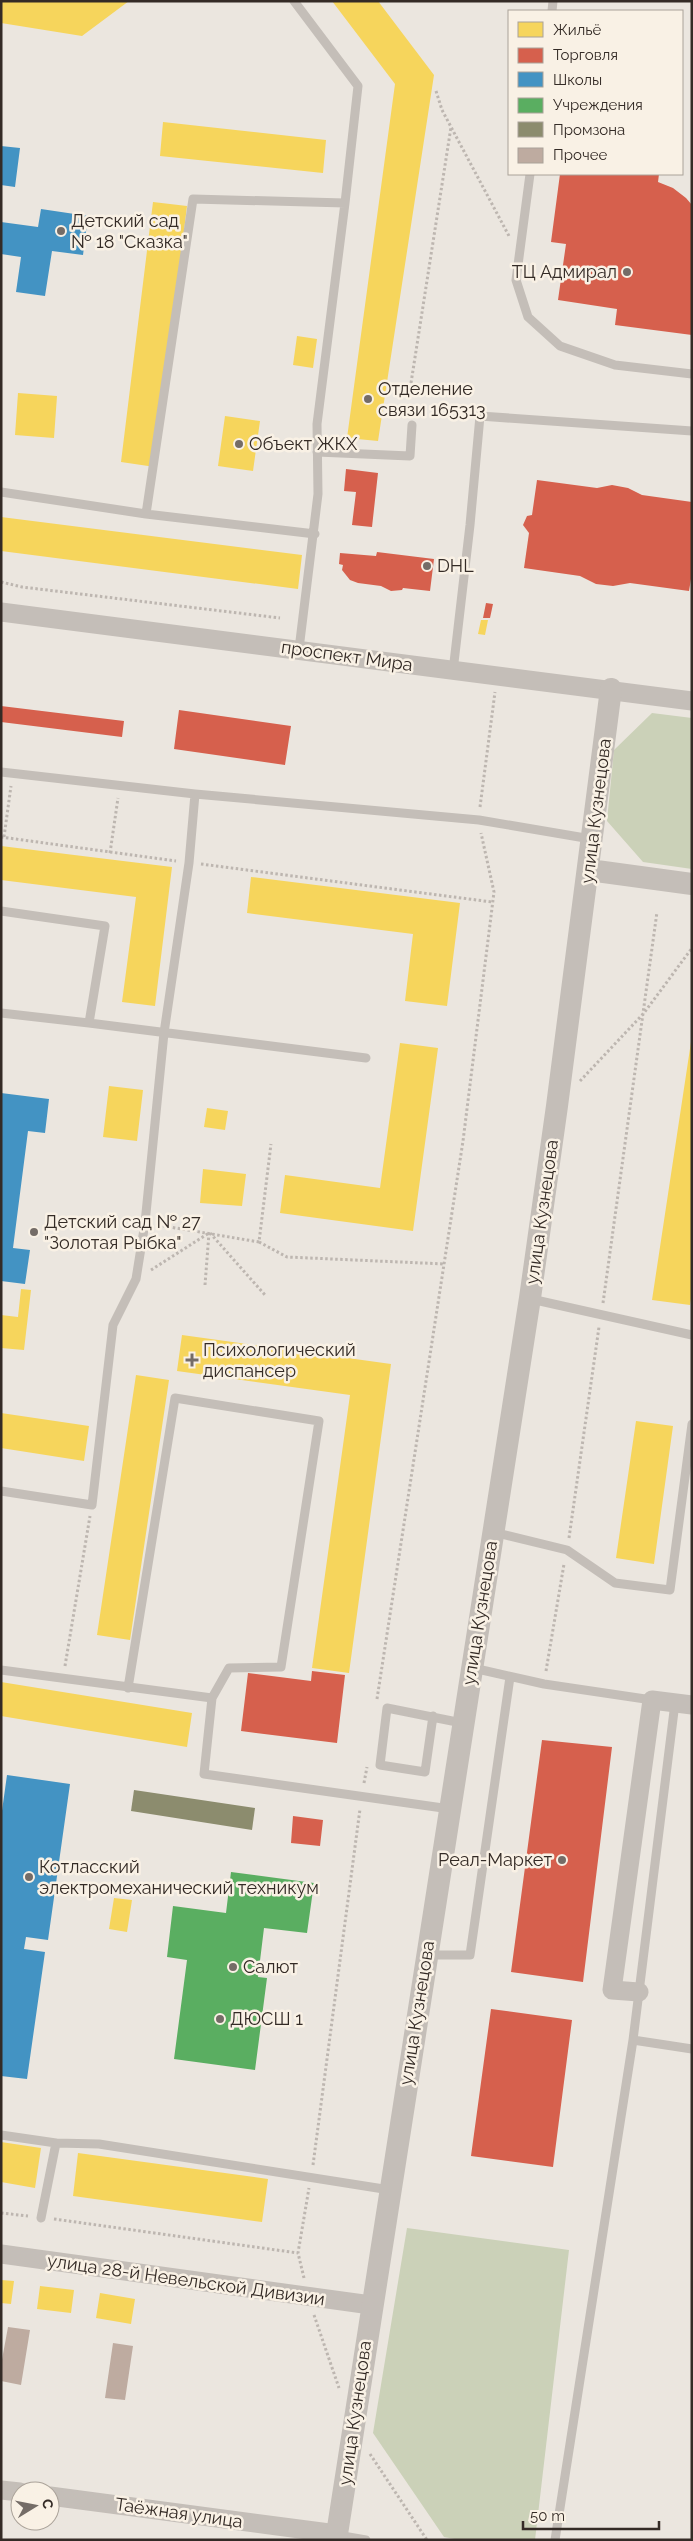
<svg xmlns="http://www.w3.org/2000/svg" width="693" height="2541" viewBox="0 0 693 2541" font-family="Raleway,sans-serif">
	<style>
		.green { fill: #cbd1b8 }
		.homes { fill: #f6d55c }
		.shops { fill: #d6604d }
		.schools { fill: #4393c3 }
		.public { fill: #5aae61 }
		.industry { fill: #8c8c6e }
		.building { fill: #beaba0 }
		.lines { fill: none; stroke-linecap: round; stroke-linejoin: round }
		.path { stroke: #bdb6b0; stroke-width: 3; stroke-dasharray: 2.5 2.5; stroke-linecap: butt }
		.service { stroke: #c4beb8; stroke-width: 9 }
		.minor { stroke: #c4beb8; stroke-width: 19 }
		.tertiary { stroke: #c4beb8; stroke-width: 22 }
		.poi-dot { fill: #746c67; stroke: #f9f1e5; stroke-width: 2 }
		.labels { text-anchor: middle; stroke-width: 5; stroke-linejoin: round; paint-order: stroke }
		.poi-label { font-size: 18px; fill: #342b26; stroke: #f9f1e5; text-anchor: start }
		.street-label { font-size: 18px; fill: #342b26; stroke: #f9f1e5 }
	</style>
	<rect width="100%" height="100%" fill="#ebe6df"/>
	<path class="green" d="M652,713L692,718V869L643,862L607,821L614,750Z
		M407,2228L569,2250L535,2540H460L444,2537L373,2433Z"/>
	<path class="homes" d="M1,1H129L82,36L1,23Z
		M332,1H378L434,75L378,441L347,438L395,84Z
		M163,122L326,140L323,173L160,156Z
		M153,202L187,206L155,467L121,462Z
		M297,336L317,339L313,368L293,365Z
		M18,393L57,396L54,438L15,435Z
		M225,416L260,421L253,471L218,466Z
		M1,517L302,555L298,589L1,551Z
		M481,620H488L485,635L478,634Z
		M1,846L172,867L155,1006L122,1002L136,897L1,880Z
		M251,877L460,903L447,1006L405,1001L413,934L247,913Z
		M691,1042L692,1292L690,1305L652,1300Z
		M400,1043L438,1048L413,1231L280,1213L285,1175L380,1188Z
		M109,1086L143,1090L137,1141L103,1137Z
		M207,1108L228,1111L225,1130L204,1127Z
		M203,1169L246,1174L242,1206L200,1203Z
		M21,1289L31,1290L24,1350L1,1348V1315L18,1317Z
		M182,1335L391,1364L349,1673L312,1668L350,1395L177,1371Z
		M136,1375L169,1380L130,1640L97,1635Z
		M1,1413L89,1426L84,1461L1,1448Z
		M636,1421L673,1426L654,1564L616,1558Z
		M1,1682L192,1713L187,1747L1,1716Z
		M114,1898L132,1900L127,1932L109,1929Z
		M1,2142L41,2148L35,2188L1,2182Z
		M78,2153L268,2179L262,2222L73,2196Z
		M1,2280L14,2281L11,2304L1,2303Z
		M40,2286L74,2290L71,2313L37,2309Z
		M100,2293L135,2299L131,2324L96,2318Z"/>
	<path class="shops" d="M560,174H659L658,182L673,188L686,198L692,205V335L615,325L617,309L558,300L566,244L551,242Z
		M346,469L378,473L372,527L352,525L356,492L344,491Z
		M537,480L597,488L612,485L628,488L642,495L692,502V573L689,591L630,583L613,586L596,584L580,576L524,568L529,533L523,525L527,516L532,515Z
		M377,552L434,559L430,591L403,588L402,590L391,591L381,586L358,583L350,580L342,570L343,565L339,564L340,553L376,556Z
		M486,603L493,604L490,618H483Z
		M1,706L124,721L122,737L1,722Z
		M179,710L291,726L285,765L174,749Z
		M312,1671L345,1675L337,1743L241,1731L248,1673L311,1681Z
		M542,1740L612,1747L583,1982L511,1972Z
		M293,1816L323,1820L320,1846L291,1843Z
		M491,2009L572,2020L553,2167L471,2156Z"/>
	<path class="schools" d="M1,146L20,148L15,187L1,185Z
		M41,209L88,216L83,255L52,251L45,296L16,292L21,257L1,254V222L38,227Z
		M1,1093L49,1099L45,1133L28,1131L13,1248L30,1250L25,1284L1,1281Z
		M7,1775L70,1784L48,1940L26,1937L24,1949L45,1952L27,2079L1,2076V1818Z"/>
	<path class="public" d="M231,1872L314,1883L307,1933L264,1928L258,1977L267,1978L255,2070L174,2059L187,1960L167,1957L173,1906L226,1913Z"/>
	<path class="industry" d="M134,1790L255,1808L252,1830L131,1811Z"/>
	<path class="building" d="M8,2327L30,2330L21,2385L1,2381V2365Z
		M113,2343L133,2346L125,2400L105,2398Z"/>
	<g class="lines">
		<path class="path" d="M436,91L442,110L509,236
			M411,383L451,127
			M1,582L22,587L280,618
			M480,807L495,692
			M1,837L176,861
			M4,837L11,786
			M110,853L118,798
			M201,864L492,902
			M580,1081L644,1013L692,948
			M158,1225L259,1242L271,1144
			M210,1233L265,1295
			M259,1242L287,1257L445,1264
			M151,1270L209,1233
			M205,1285L209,1233
			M603,1303L657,912
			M569,1538L599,1327
			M65,1666L90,1516
			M546,1671L564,1564
			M377,1699L463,1141L494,892L481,833
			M364,1783L367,1767
			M313,2165L360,1809
			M1,2213L28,2216
			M54,2219L298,2253
			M304,2278L298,2253L309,2188
			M314,2315L339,2388
			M370,2454L427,2540"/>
		<path class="service" d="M294,1L358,86L345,203L317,424L318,494L299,649
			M552,11L553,1
			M530,174L516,280L528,317L560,346L615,365L692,374
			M317,452L410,456L412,425
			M1,492L146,514L315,534
			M146,514L193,199L345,203
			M453,671L470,525L480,416L692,431
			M1,772L195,794L479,820L591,839
			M1,911L105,926L89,1023L366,1058
			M1,1013L89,1023
			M531,1299L692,1335
			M1,1491L92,1505L113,1325L136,1279L145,1223L164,1033L189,863L195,794
			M493,1532L567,1550L615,1583L670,1590L692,1424
			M473,1668L544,1684L652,1700
			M1,1670L212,1698L204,1774L450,1809
			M128,1688L175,1398L319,1421L281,1667L229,1668L212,1698
			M433,1716L425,1772L380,1765L387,1708L462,1723
			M429,1955H470L510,1677
			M633,2040L692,2049
			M1,2135L56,2143L99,2144L390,2190
			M41,2218L56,2143
			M337,2535L366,2540
			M555,2540L633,2040L675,1703"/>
		<path class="minor" d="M1,612L692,701
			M639,1992L612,1990L652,1700L692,1705
			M1,2254L371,2305
			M1,2490L20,2492
			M50,2496L337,2534"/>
		<path class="tertiary" d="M589,870L692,884
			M337,2534L530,1298L557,1106L611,689"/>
	</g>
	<g class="poi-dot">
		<circle cx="61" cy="231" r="5"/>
		<circle cx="627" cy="272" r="5"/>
		<circle cx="368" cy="399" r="5"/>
		<circle cx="239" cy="444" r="5"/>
		<circle cx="427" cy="566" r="5"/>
		<circle cx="34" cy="1232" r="5"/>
		<path d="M189.5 1352.5h5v5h5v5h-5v5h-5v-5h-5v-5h5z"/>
		<circle cx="562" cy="1860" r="5"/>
		<circle cx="29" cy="1877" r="5"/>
		<circle cx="233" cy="1967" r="5"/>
		<circle cx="220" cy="2019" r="5"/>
	</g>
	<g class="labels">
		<g class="poi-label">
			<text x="71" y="227">Детский сад<tspan x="71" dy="21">№ 18 "Сказка"</tspan></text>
			<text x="617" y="278" text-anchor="end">ТЦ Адмирал</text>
			<text x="378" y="395">Отделение<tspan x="378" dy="21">связи 165313</tspan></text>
			<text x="249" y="450">Объект ЖКХ</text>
			<text x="437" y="572">DHL</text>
			<text x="44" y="1228">Детский сад № 27<tspan x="44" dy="21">"Золотая Рыбка"</tspan></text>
			<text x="203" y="1356">Психологический<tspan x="203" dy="21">диспансер</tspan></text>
			<text x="552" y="1866" text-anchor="end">Реал-Маркет</text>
			<text x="39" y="1873">Котласский<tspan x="39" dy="21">электромеханический техникум</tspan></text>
			<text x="243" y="1973">Салют</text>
			<text x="230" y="2025">ДЮСШ 1</text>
		</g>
		<g class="street-label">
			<text transform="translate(347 656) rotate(8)" y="6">проспект Мира</text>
			<text transform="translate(596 811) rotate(-83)" y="6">улица Кузнецова</text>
			<text transform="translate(542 1212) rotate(-82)" y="6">улица Кузнецова</text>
			<text transform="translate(480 1613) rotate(-81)" y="6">улица Кузнецова</text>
			<text transform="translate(417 2013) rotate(-81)" y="6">улица Кузнецова</text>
			<text transform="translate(186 2280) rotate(8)" y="6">улица 28-й Невельской Дивизии</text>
			<text transform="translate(355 2413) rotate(-82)" y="6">улица Кузнецова</text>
			<text transform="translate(179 2513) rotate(8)" y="6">Таёжная улица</text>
		</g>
	</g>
	<rect width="693" height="2541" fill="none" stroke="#342b26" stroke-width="5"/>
	<rect x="508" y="10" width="175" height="165" fill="#f9f1e5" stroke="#aaa299"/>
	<rect x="518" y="22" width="25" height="15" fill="#f6d55c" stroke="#aaa299"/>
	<text x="553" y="35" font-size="15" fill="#342b26">Жильё</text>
	<rect x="518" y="48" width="25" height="15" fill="#d6604d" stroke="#aaa299"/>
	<text x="553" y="60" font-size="15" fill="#342b26">Торговля</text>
	<rect x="518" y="72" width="25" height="15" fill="#4393c3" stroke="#aaa299"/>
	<text x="553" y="85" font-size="15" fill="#342b26">Школы</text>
	<rect x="518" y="98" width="25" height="15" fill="#5aae61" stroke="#aaa299"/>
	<text x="553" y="110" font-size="15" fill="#342b26">Учреждения</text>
	<rect x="518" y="122" width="25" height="15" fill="#8c8c6e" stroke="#aaa299"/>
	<text x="553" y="135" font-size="15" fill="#342b26">Промзона</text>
	<rect x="518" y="148" width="25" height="15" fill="#beaba0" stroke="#aaa299"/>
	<text x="553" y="160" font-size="15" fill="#342b26">Прочее</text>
	<g transform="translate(35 2506) rotate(80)"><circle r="24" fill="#f9f1e5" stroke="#aaa299"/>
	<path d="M0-4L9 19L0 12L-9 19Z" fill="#746c67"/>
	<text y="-8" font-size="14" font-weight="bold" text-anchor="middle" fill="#342b26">С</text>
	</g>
	<path d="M523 2521v8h136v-8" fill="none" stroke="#342b26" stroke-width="2.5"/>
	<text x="530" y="2521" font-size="15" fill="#342b26" stroke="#f9f1e5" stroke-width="4" paint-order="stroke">50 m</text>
</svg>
